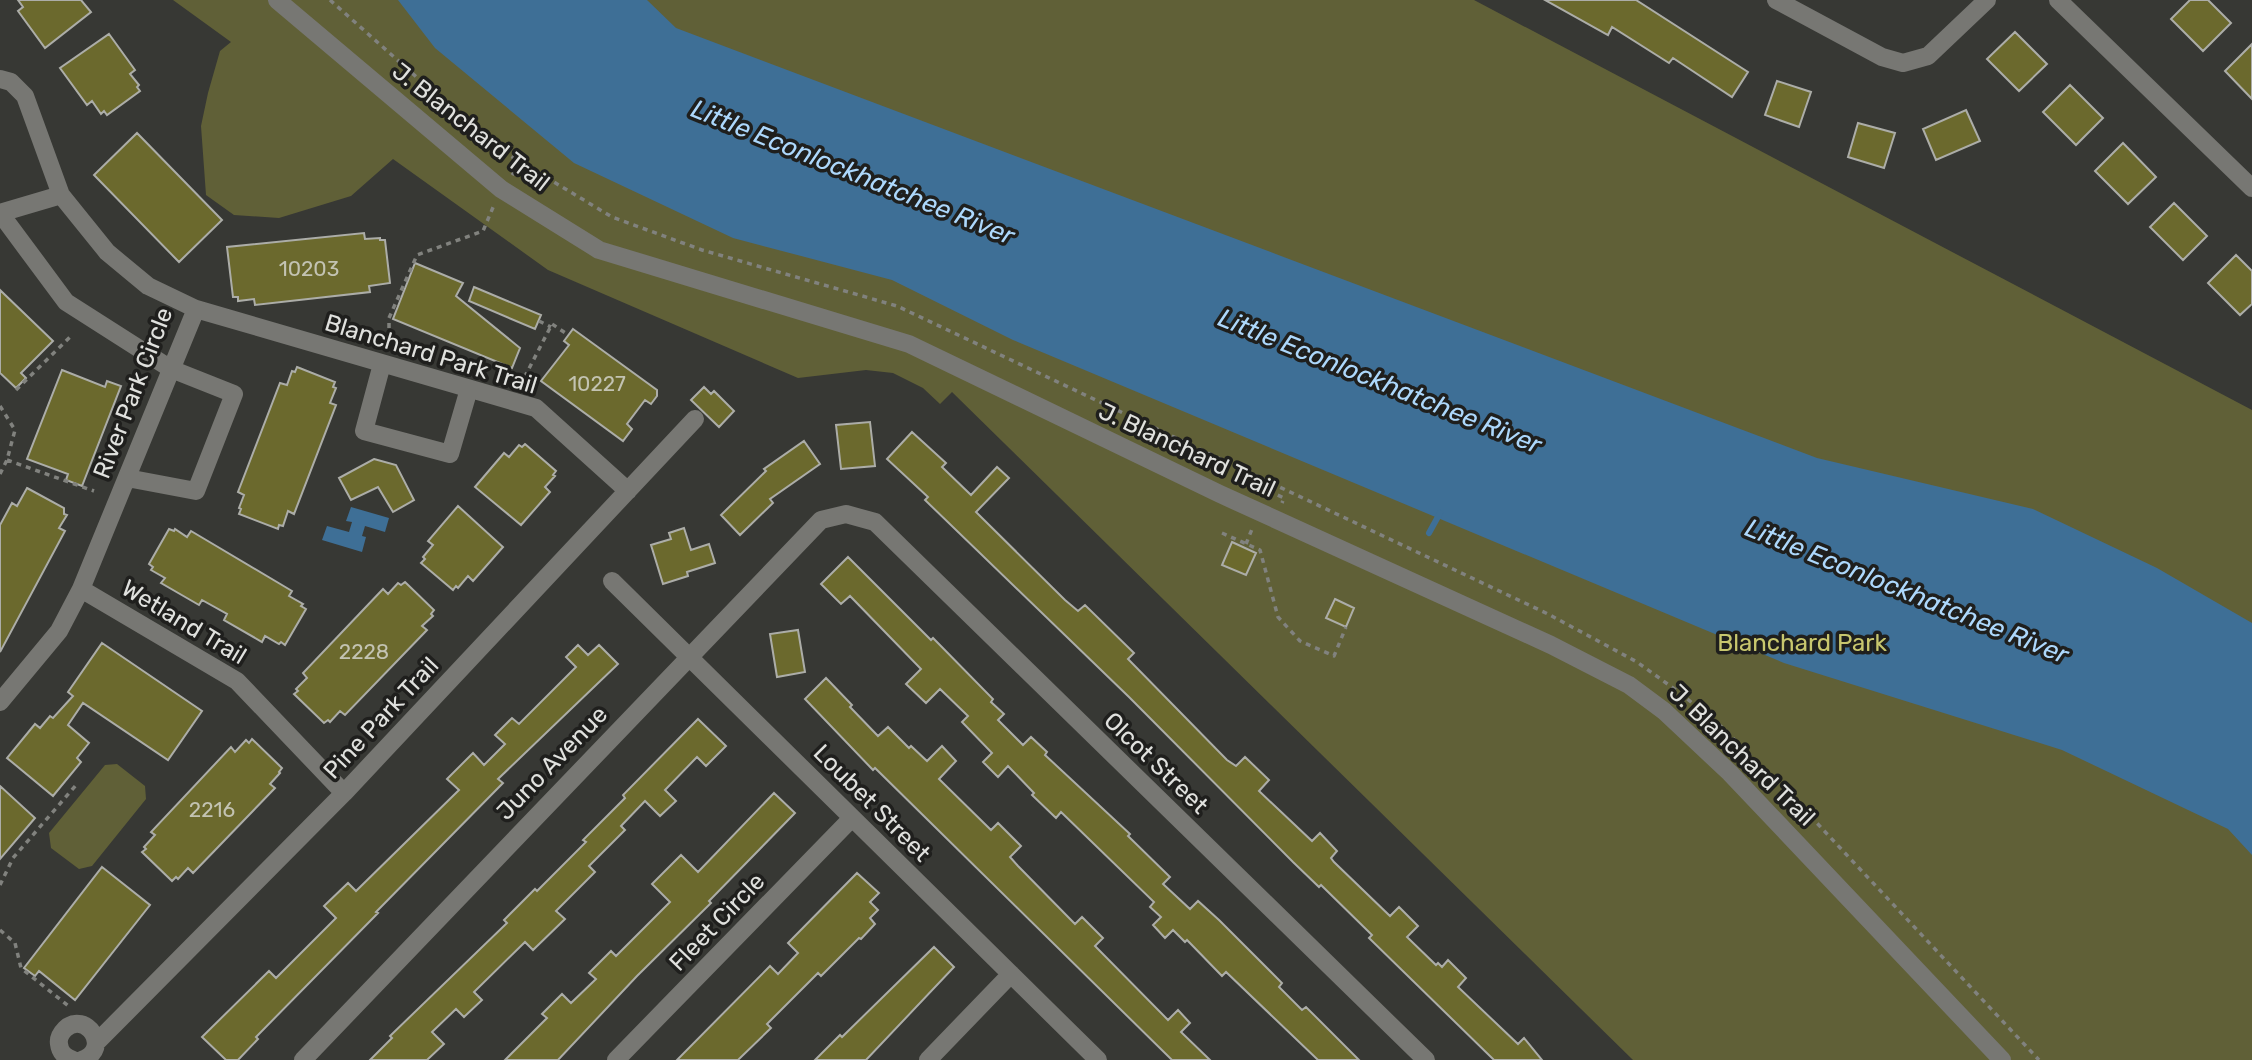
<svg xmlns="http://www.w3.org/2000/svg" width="2252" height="1060" viewBox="0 0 2252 1060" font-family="Rubik,sans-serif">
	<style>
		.green { fill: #606037 }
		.water { fill: #3e6f96 }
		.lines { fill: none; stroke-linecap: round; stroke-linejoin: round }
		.stream { stroke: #3e6f96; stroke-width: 6 }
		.building { fill: #6b692d; stroke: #acada8; stroke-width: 2 }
		.path { stroke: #81827e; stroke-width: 3.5; stroke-dasharray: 5 5; stroke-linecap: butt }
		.minor { stroke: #777773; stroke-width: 18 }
		.labels { text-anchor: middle; stroke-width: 7; stroke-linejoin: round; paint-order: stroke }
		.number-label { font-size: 21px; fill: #c3c3b2 }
		.street-label { font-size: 24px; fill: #e0e1de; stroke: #1f1f1d }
		.park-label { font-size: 24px; fill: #c8c76e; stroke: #1f1f1d }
		.water-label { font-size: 26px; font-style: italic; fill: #add8fc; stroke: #1f1f1d }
	</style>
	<rect width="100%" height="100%" fill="#373834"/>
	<path class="green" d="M173,0H1474L2252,410V1060H1633L952,392L940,404L923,388L893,373L866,370L798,378L548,270L393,159L351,196L279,218L234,215L206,195L201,126L208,93L220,51L231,42Z
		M117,764L145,786L146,799L92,866L79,869L51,848L49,833L105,765Z"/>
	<path class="water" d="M398,0H647L676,28L1817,458L2033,509L2157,568L2252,623V855L2228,829L2062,750L1784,663L1013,340L892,280L733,238L574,163L435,48Z
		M351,507L389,518L385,532L365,526L362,536L366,537L362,552L322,540L327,526L349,532L352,522L346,521Z"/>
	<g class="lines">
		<path class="stream" d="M1429,533L1440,513"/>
	</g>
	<path class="building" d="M18,0H81L91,12L45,48L18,11L23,7Z
		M1545,0H1636L1748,72L1732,97L1673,58L1669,63L1612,27L1608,35Z
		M2190,0H2208L2231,23L2203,51L2171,19Z
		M2015,32L2047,64L2019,91L1987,59Z
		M109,34L135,70L130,74L139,85L137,87L140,91L107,115L104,111L101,114L92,101L87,105L60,68Z
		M2252,44V99L2225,71Z
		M1777,81L1811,92L1799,127L1765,115Z
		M2070,85L2103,118L2076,145L2043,112Z
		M1966,110L1980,141L1936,160L1923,129Z
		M1858,123L1895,133L1884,168L1848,157Z
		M137,133L222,220L179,262L94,175Z
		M2123,143L2156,177L2128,204L2095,171Z
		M2174,203L2207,236L2183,260L2150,227Z
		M364,233L365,239L380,238V240H385L390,283L369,286L370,292L255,305L254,299L238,301V297H233L227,247Z
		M2236,255L2252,271V304L2240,315L2208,283Z
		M415,263L463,283L456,296L520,348L512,368L393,319Z
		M474,287L541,315L535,329L469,301Z
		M0,290L53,341L21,373L26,378L16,388L0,373Z
		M573,329L657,390V396L651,404L645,400L627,424L632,429L623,441L541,381L569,345L564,341Z
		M297,367L335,382L333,387L336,388L330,403L336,405L294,514L288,511L283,526L279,525L278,529L239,514L241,509L239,508L244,495L238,492L280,383L287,385L292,371L295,372Z
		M62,370L105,387L107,381L121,386L82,486L66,480L68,474L27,459Z
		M704,387L711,394L714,391L734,411L719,427L691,400Z
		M870,422L875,466L841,469L836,425Z
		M912,432L946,463L942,467L971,495L997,467L1009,478L976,512L1065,600L1078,611L1085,605L1134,653L1128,659L1227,760L1236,766L1245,757L1269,780L1259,791L1312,841L1320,833L1337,851L1331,858L1334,862L1390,916L1399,907L1418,926L1407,937L1436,965L1438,963L1442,967L1448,960L1466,978L1458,987L1518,1044L1524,1038L1542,1060H1494L1369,938L1372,935L1321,885L1319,887L1293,862L1129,697L925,500L928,497L887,459Z
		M804,441L820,464L770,499L773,503L740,535L721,515L766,471L764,469Z
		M525,444L556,471L553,475L555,476L545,487L550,492L521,525L475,487L504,453L509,457L519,445L522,447Z
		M374,459L396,465L414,500L393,512L378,487L351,500L339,478Z
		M27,488L64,508V514L67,515L59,528L65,531L0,652V525L12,503L17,506Z
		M458,506L503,547L473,581L468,576L458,588L456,586L453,590L421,563L425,559L423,557L433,545L428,541Z
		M684,528L691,550L709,544L715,563L687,572L688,576L663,584L651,545L671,539L669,533Z
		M169,529L174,531L175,529L187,537L191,531L292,591L289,596L303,604L301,606L306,609L285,645L281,642L279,644L265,636L262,642L224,620L227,614L202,600L199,605L161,583L165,578L151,570L153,567L149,564Z
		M1232,542L1256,553L1246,575L1222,565Z
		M848,557L931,640L933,638L993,699L991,702L1004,714L998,720L1023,745L1031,737L1047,752L1045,755L1130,834L1128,836L1170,877L1163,884L1190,909L1198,901L1219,920L1282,983L1279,987L1302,1010L1306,1007L1359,1060H1318L1226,972L1222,976L1187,940L1185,942L1173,930L1165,938L1153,925L1161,917L1150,907L1154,902L1061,812L1056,818L1032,795L1034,793L1008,766L998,777L983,762L992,753L962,722L968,716L940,689L926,703L906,684L921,669L850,596L841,604L821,584Z
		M405,582L434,610L431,614L433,616L422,626L427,630L345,715L340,711L330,722L328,720L324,723L294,694L298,691L296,689L307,678L303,673L383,589L388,594L398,583L401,585Z
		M1335,599L1354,608L1346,627L1326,618Z
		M798,630L805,672L777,677L770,634Z
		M102,643L202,711L168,760L83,703L68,725L89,743L77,758L81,762L53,796L7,758L35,724L40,728L50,716L53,718L73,696L68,692Z
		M578,645L588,655L599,645L618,664L498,779L503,783L376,912L378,913L256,1037L258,1039L238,1060H226L202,1037L269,971L276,978L336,918L324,906L348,883L356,891L459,790L447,779L473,753L484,765L505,744L495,735L512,718L519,724L576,667L566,657Z
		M826,678L852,705L850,707L878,736L888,727L909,748L911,746L927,761L942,746L956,761L939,779L991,830L998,823L1021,846L1010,857L1018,866L1075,924L1082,917L1103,938L1095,946L1168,1020L1178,1010L1190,1023L1181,1032L1210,1060H1172L875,768L873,770L805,699Z
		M698,719L726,746L706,766L697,757L665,790L676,801L660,816L645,801L621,826L625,830L589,866L595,872L556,911L565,919L533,950L525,942L474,992L482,1000L464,1017L456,1009L432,1032L444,1044L427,1060H370L392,1038L390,1036L507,923L504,920L535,889L537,891L586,842L583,840L625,798L623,795Z
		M252,739L282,768L279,772L280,773L270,784L275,788L193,873L188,868L178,879L176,877L172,881L142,852L146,849L144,847L155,835L151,832L231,747L235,752L246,740L249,743Z
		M0,786L35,818L0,859Z
		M774,793L795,813L709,901L711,903L637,976L558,1060H505L547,1018L542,1014L562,994L571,1003L596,979L589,973L611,951L616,956L670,902L652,884L681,855L698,872Z
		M102,867L150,905L75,1000L39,971L35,976L24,968Z
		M857,873L879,893L870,902L878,910L870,918L875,924L861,939L859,938L821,976L818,973L767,1024L771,1028L738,1060H677L770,966L778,974L798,953L788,943Z
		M934,947L954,967L866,1060H815L840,1035L842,1037Z"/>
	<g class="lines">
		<path class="path" d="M330,0L494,146L612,217L702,250L897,306L1548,614L1637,662L1680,693L1723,728L1814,820L2039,1060
			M512,175L522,163
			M539,321L551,327
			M389,338V318L417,255L483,231L494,205
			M520,386L552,324L567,334
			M16,390L71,336
			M0,406L15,430L7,460L0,474
			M7,460L94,491
			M1271,483L1267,490L1284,498L1282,503
			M1222,533L1260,550L1278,617L1300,641L1334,656L1346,627
			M1246,544L1252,529
			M0,885L13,858L77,784
			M0,930L15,943L21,968L71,1008"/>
		<path class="minor" d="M277,0L501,189L599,250L909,344L1220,494L1551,645L1629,685L1664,711L1730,773L2002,1060
			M1776,0L1882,57L1903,63L1928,56L1987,0
			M2058,0L2252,188
			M0,79L11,82L25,96L61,195
			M0,213L61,195L107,252L148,286L196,309L536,408L628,491
			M0,213L66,302L171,369L234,394L196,491L127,478
			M382,364L364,431L450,454L469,389
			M612,581L1098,1060
			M81,589L237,681L344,793
			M0,702L59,631L81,589L196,309
			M96,1043L344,793L695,419
			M73,1060C65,1057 60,1053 59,1044C58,1038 61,1033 65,1029C85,1010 113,1048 82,1060
			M303,1060L821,520L846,514L875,522L1426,1060
			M616,1060L852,818
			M928,1060L1011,974"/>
	</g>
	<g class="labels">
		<g class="number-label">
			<text x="309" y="276">10203</text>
			<text x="597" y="391">10227</text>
			<text x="364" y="659">2228</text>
			<text x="212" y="817">2216</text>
		</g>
		<g class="street-label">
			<text transform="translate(471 127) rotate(38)" y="8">J. Blanchard Trail</text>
			<text transform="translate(431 354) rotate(17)" y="8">Blanchard Park Trail</text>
			<text transform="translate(133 393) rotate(-69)" y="8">River Park Circle</text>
			<text transform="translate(1187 450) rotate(25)" y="8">J. Blanchard Trail</text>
			<text transform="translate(184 622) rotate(31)" y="8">Wetland Trail</text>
			<text transform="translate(381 718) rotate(-47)" y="8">Pine Park Trail</text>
			<text transform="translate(1742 755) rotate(44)" y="8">J. Blanchard Trail</text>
			<text transform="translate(552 763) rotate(-46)" y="8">Juno Avenue</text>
			<text transform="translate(1156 763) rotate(44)" y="8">Olcot Street</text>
			<text transform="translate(872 803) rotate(45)" y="8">Loubet Street</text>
			<text transform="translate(717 922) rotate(-46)" y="8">Fleet Circle</text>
		</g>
		<g class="park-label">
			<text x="1802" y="651">Blanchard Park</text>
		</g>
		<g class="water-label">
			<text transform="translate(853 172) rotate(22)" y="9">Little Econlockhatchee River</text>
			<text transform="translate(1380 381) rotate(22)" y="9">Little Econlockhatchee River</text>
			<text transform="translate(1907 591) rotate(22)" y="9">Little Econlockhatchee River</text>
		</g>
	</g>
</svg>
